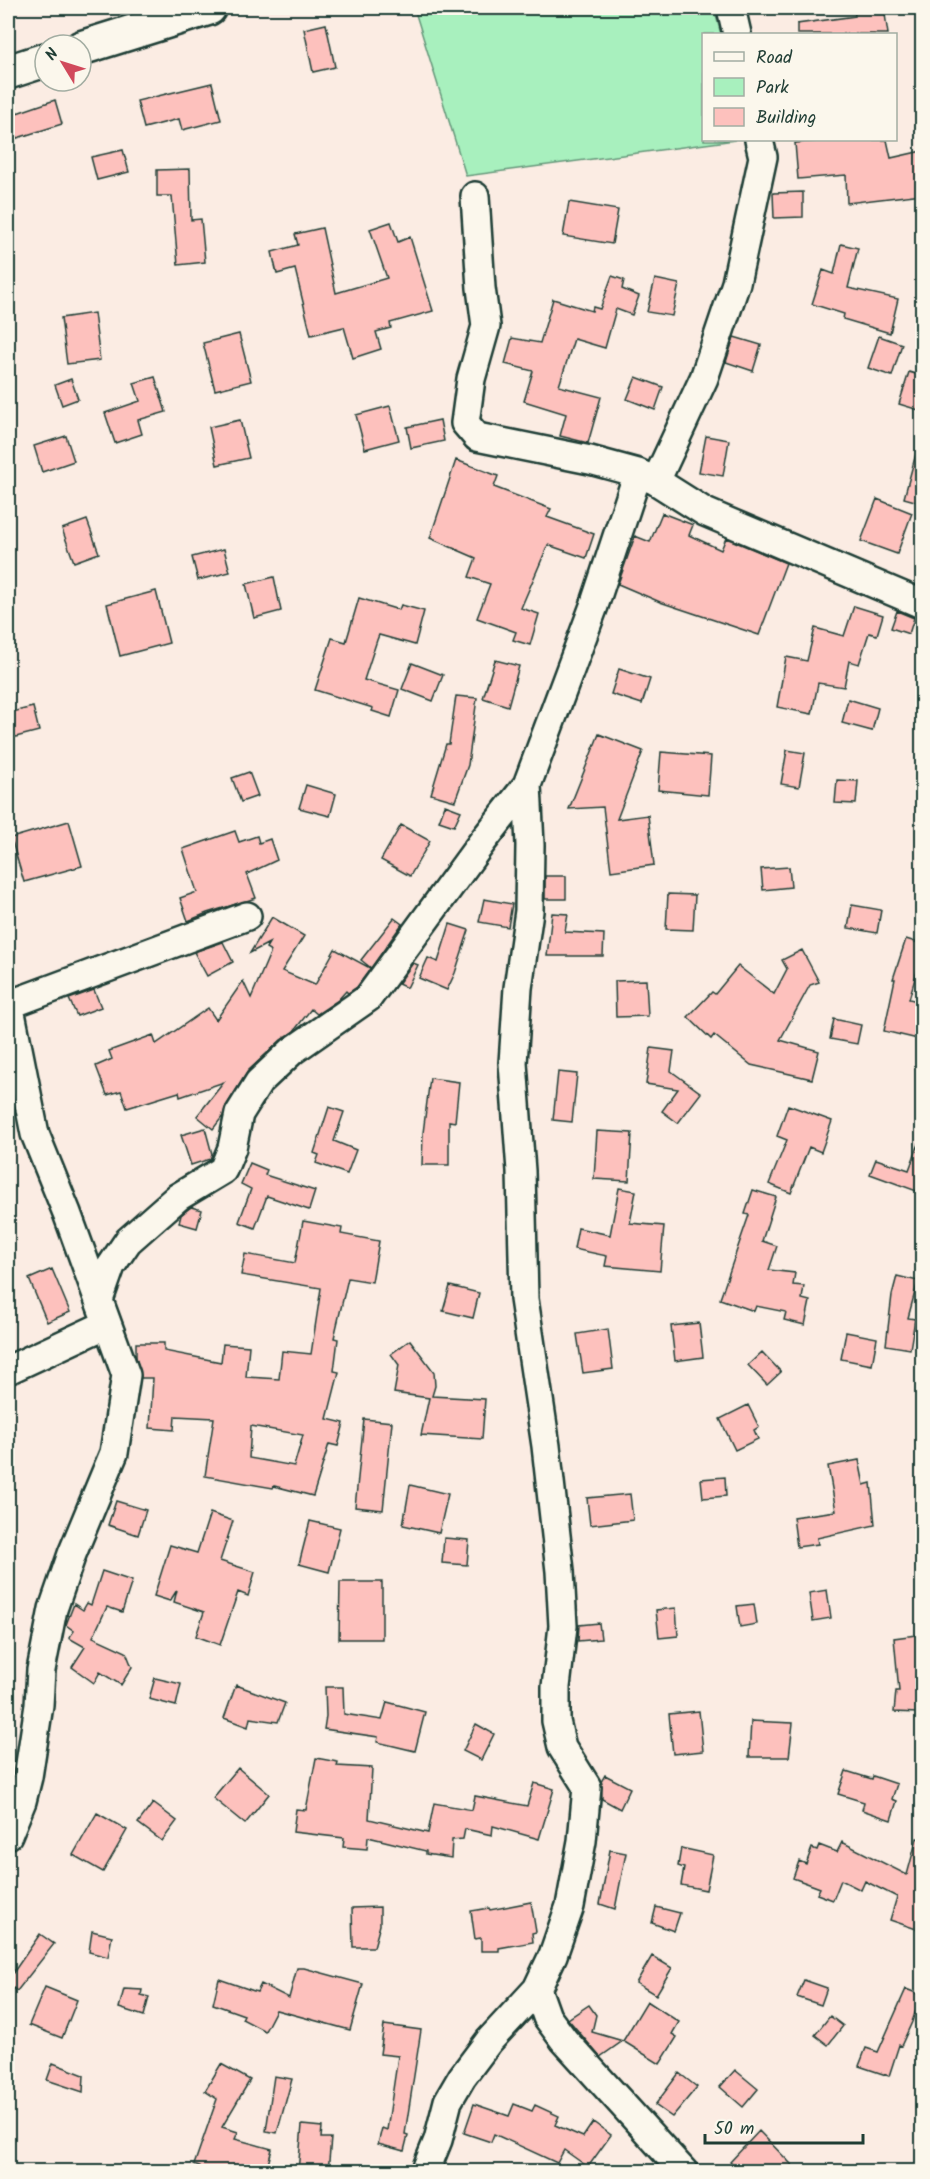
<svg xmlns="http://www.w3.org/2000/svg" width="930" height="2179" viewBox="0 0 930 2179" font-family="Kalam,sans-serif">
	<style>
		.green { fill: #a8f0be; stroke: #649679; stroke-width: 1.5 }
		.building { fill: #fdc1bd; stroke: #1f3d34; stroke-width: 1.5; fill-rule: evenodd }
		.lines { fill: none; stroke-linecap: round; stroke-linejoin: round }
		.minor-casing { stroke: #1f3d34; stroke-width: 32 }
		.major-casing { stroke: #1f3d34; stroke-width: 38 }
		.minor { stroke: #fbf7ec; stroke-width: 27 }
		.major { stroke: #fbf7ec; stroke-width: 33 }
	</style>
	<rect width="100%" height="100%" fill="#fbece3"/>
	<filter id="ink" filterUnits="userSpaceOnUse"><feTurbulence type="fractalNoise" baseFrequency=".0167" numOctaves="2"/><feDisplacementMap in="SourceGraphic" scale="12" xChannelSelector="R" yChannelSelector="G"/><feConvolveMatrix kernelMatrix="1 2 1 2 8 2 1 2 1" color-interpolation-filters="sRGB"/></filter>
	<g filter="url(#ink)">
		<path class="green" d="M414,8H714L721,34H704V140H735L466,176Z"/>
		<path class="building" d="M854,8H884L888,34H797V24L855,16Z
			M326,24L335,67L313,72L304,29Z
			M212,83L221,120L182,130L179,119L144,128L137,101Z
			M55,100L62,124L14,139L8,116Z
			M832,140H887L891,158L922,151V194L847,203L846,175L798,179L795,143Z
			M123,150L129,172L97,180L91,157Z
			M190,169L191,220L201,219L205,262L178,265L172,196H157V170Z
			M803,192V217L774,218L773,193Z
			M569,202L618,210L612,244L563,236Z
			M391,222L398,242L410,237L433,311L390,323L391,328L376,332L381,349L353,358L344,327L311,335L295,269L277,274L272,252L298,245L295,234L322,228L336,293L387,278L370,229Z
			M841,244L858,248L848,288L898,299L890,333L843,319L844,314L812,304L823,270L834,274Z
			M612,276L624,280L622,289L639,296L632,315L616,309L605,348L574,339L559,386L601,397L588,443L560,436L566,414L524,401L533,371L505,364L512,338L540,343L553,299L592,311L593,307L600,309Z
			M655,279L679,284L672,316L647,312Z
			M94,313L100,360L67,364L61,318Z
			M239,334L251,381L215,390L203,343Z
			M879,336L902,344L892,376L868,368Z
			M734,337L761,345L753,371L726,362Z
			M909,372L922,376V411L899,404Z
			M155,377L166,412L138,420L142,434L115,443L105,413L140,401L134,383Z
			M636,377L663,387L655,410L627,399Z
			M71,379L78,399L62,405L55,385Z
			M390,406L399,440L365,449L356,415Z
			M240,420L249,458L217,465L209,427Z
			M440,420L444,441L411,448L407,427Z
			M66,436L74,461L42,472L34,446Z
			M706,436L729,440L723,476L699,472Z
			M917,450H922V503L904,498Z
			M456,460L498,476L494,487L551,509L547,517L594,534L586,558L548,545L521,608L539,614L530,645L513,640L516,632L477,618L490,584L469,577L476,558L430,538Z
			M877,499L912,513L897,554L861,541Z
			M662,513L693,525L689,535L721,550L726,538L786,563L759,635L660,602L618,584L635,536L650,542Z
			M87,520L99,553L74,562L62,529Z
			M224,549L230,572L198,580L192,557Z
			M274,577L281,611L254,618L246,584Z
			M156,591L169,643L120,656L107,604Z
			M359,598L399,610L401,605L424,611L415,645L379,635L377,640L364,680L399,690L391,717L372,711L373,708L315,690L332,638L346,642Z
			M854,606L883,615L877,635L869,633L859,664L849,661L844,687L818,683L812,714L777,707L786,657L807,661L815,628L844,636Z
			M897,611L914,618L909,634L891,628Z
			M495,660L519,666L508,706L483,698Z
			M412,663L443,675L433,701L402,689Z
			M619,669L650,679L642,704L611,694Z
			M456,696L477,698L468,765L455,801L431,794L446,744H449Z
			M848,699L878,708L872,731L842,723Z
			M33,707L39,731L8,739V713Z
			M599,734L643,751L617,819L648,815L654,865L611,871L603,807L569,809Z
			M787,750L805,753L799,787L781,784Z
			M661,752L711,756L708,795L658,790Z
			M249,772L258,796L241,802L232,778Z
			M837,780L858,781L856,804L835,803Z
			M306,785L336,794L330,816L299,808Z
			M445,805L461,811L454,826L439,821Z
			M69,821L82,866L24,882L11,838Z
			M401,825L430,841L410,876L381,860Z
			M235,831L239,842L257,836L259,843L270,839L277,860L247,874L256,898L207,913L188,921L180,898L197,892L183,849Z
			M789,867L791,887L763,890L761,869Z
			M545,876H566V899H545Z
			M668,894L695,895L693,930L666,929Z
			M484,899L512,904L508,927L479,922Z
			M852,905L881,910L877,933L848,928Z
			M552,913L568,914L565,932L604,934L603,956H547Z
			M272,917L304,936L282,971L315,985L335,949L370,968L368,972L357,987L348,993L346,991L338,1000L317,1014L311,1009L294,1031L281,1040L248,1071L226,1106L223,1116L213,1129L197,1116L224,1082L180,1097L179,1092L127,1108L121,1091L107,1095L96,1066L112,1059L109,1051L153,1035L156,1044L208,1008L216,1020L243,981L251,998L271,951L266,948L269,943L250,953Z
			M394,918L402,924L371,968L361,960Z
			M450,924L469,930L455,973L447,990L419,978L428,958L438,962Z
			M906,939L922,944V955L909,999L922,1002V1040L884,1031L895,979H893Z
			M223,942L233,962L207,976L194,952Z
			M802,950L819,982L810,985L780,1040L819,1051L812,1079L751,1065L714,1035L711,1039L688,1017L712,992L715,994L738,966L774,994L787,969L782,960Z
			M413,963L418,965L407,988L398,984Z
			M646,980L648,1016L616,1017L615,981Z
			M94,990L101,1007L77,1016L69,999Z
			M834,1019L861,1025L857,1044L830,1039Z
			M651,1048L674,1051L671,1071L701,1093L678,1123L662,1111L678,1089L646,1084Z
			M558,1072L577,1074L572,1122L553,1120Z
			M430,1078L459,1082L455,1122L449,1121V1165H422L423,1133Z
			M788,1105L832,1121L821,1152L809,1147L791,1193L769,1184L787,1140L777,1136Z
			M329,1107L344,1112L334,1141L356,1150L347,1174L316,1163L319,1155L314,1153Z
			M205,1128L212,1154L210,1159L191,1165L181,1135Z
			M597,1131L632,1133L629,1181L594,1179Z
			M921,1138L922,1139V1193L870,1174L876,1159L909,1170Z
			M250,1163L267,1170L265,1175L315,1191L309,1210L267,1196L255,1228L239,1222L251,1189L241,1184Z
			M619,1188L636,1191L630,1223L664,1226L660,1271L605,1266L607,1256L574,1249L578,1228L610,1235Z
			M753,1190L776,1197L762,1241L777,1246L769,1270L795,1273L793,1285L804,1286L802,1299L810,1301L805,1325L784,1320L786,1312L756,1306L754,1311L720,1299L749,1215L745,1214Z
			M191,1207L202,1210L197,1228L179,1223L181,1215Z
			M303,1221L342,1228L341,1234L379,1241L372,1282L348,1278L334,1338L338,1339L334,1371L339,1372L327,1419L344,1423L338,1446L329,1444L313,1496L274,1486L273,1488L205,1476L214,1418L175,1416L174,1430L150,1428L153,1378H141L136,1357V1343H164V1351L221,1362L223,1344L249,1346L246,1377L279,1379L282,1351L311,1354L321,1288L241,1275L245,1254L295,1263ZM251,1426L303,1435L294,1466L249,1458Z
			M52,1269L70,1312L47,1322L29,1279Z
			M897,1276L918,1281L908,1318L915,1319L910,1349L886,1345L892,1295Z
			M450,1286L479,1293L473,1318L443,1311Z
			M699,1323L703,1357L675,1361L671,1326Z
			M608,1329L613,1369L583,1373L577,1334Z
			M846,1332L877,1338L872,1365L841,1359Z
			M410,1340L434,1372L435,1386L432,1396L485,1399L482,1439L421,1435L429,1398L394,1393L399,1365L391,1354Z
			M762,1352L781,1372L767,1385L748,1365Z
			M748,1405L759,1427L754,1430L758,1439L735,1450L720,1419Z
			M364,1419L392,1422L383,1510L355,1507Z
			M859,1460L864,1485L871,1483L875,1525L817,1538L818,1544L797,1547L793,1517L836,1511L828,1466Z
			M725,1477L726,1496L703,1498L701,1479Z
			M410,1485L448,1494L439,1533L403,1525Z
			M630,1494L633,1520L590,1525L587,1498Z
			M116,1501L146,1510L138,1535L108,1525Z
			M210,1513L233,1521L220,1561L255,1572L248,1596L238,1592L220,1645L196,1636L204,1612L174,1602L177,1590L170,1601L154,1596L170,1545L197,1553Z
			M310,1521L340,1528L329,1572L299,1564Z
			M444,1538L469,1540L467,1565L442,1563Z
			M102,1571L132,1581L122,1612L107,1607L93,1637L126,1652L132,1667L121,1685L100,1672L94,1683L72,1667L85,1647L69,1638L74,1631L66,1625L67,1622L74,1604L83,1610L87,1603L91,1605Z
			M340,1582H382V1639H339Z
			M827,1590L831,1618L813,1621L809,1593Z
			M754,1604L757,1624L740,1627L737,1606Z
			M676,1608L678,1636L659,1638L656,1610Z
			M599,1623L601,1639L578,1641L579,1625Z
			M916,1635L920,1678L918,1713L894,1712L896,1691H899L894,1638Z
			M155,1678L181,1684L176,1706L149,1699Z
			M236,1685L285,1703L278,1722L250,1718L248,1727L224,1718Z
			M325,1687H343L344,1714L382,1720L387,1702L425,1712L415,1751L377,1742L378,1737L324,1729L326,1716Z
			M699,1711L703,1751L673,1754L669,1714Z
			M751,1721L793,1723L789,1757H749Z
			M476,1724L494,1734L481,1760L463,1751Z
			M316,1758L338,1762L337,1766L372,1768L369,1819L428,1833L434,1803L472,1810L475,1796L527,1806L534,1783L554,1789L539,1839L493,1826L492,1835L465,1829L463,1839L452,1840L451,1858L426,1854V1851L368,1837L367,1849L343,1847L344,1838L293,1832L296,1809L306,1810Z
			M238,1768L269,1794L245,1824L213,1798Z
			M846,1771L872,1779L873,1776L897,1784L892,1799L897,1801L891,1820L862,1810L864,1802L838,1794Z
			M605,1775L630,1788L620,1809L602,1799L601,1782Z
			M153,1803L177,1821L162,1841L138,1823Z
			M97,1813L127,1830L103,1872L73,1855Z
			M917,1838L922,1839V1931L890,1920L897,1897L865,1881L861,1890L841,1880L833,1900L817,1894L820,1888L793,1878L799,1861L806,1864L812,1848L817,1850L819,1845L837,1852L842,1842L907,1875Z
			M681,1848L713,1855L706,1890L681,1885L684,1868L678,1866Z
			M610,1850L626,1853L615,1909L600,1904Z
			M531,1902L536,1932L532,1933L533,1942L499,1948V1951H481V1938L475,1939L471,1911L489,1908L490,1910Z
			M380,1907V1925L374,1947H353L352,1908Z
			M656,1907L680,1913L674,1931L652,1923Z
			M92,1931L112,1936L108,1957L89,1952Z
			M40,1934L54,1944L17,1991L8,1984V1980Z
			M652,1956L672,1968L656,1995L636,1983Z
			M297,1968H304L363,1984L350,2030L276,2010L265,2031L242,2019L244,2015L213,2004L219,1979L257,1992L261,1984L289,1998Z
			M804,1980L827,1988L821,2005L797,1997Z
			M45,1987L77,2000L62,2038L29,2025Z
			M124,1989L142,1990L141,1995L149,1997L144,2016L119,2008Z
			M906,1989L921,1995L912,2022L901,2046L899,2045L889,2076L859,2066L866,2048L878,2052Z
			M647,2001L679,2022L672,2034L677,2037L660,2064L623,2041L600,2057L568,2019L589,2005L596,2015L592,2032L623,2041Z
			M830,2016L843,2026L828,2045L815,2035Z
			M384,2025L421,2030L405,2134L408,2135L404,2151L378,2144L382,2128L387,2130L398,2056L380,2054Z
			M53,2063L84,2075L83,2092L47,2080Z
			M221,2064L250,2080L222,2127L238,2132L235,2139L272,2149L266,2172H213L194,2165L217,2099L205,2091Z
			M735,2070L758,2089L743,2107L720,2087Z
			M679,2073L697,2087L672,2117L655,2105Z
			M274,2076L292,2079L277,2133L266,2131Z
			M474,2104L509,2116L514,2104L532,2111L535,2105L559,2116L555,2125L583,2137L593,2122L611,2135L588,2167L564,2150L557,2163L494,2134L491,2142L464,2133Z
			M302,2125L322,2127L321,2138H331L328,2172H298Z
			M759,2131L790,2163L798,2172H739L730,2162Z"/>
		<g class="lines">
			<g class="minor-casing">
				<path id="minor" d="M731,8L737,34
					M475,196L481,288L486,326L471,379L465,423L477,437L590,460L638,473L656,481L705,512L922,604
					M656,481L704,378L736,283L763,157L759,140
					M527,785L530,845L529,911L518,988L513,1063L521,1171L524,1299L546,1446L560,1571L563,1626L556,1687V1721L562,1747L587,1787L582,1841L570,1906L553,1955L537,1989L547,2017L564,2040L684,2172
					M8,998L35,1134L67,1213L126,1375L114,1453L72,1554L53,1609L41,1670L39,1705L28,1777L22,1801L8,1835
					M8,1005L247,916
					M99,1300L111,1266L128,1241L178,1197L223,1170L232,1148L239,1114L259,1082L292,1051L368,998L483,841L527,785L594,606L638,473
					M8,1370L107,1324
					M425,2172L438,2140L448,2101L462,2077L489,2041L537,1989"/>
			</g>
			<g class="major-casing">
				<path id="major" d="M81,48L209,8
					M8,72L45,60"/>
			</g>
			<use href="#minor" class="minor"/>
			<use href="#major" class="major"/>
		</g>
	</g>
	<rect width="930" height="2179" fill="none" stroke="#fbf7ec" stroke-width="30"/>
	<rect x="15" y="15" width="900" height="2149" fill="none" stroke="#1f3d34" stroke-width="2" filter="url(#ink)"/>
	<rect x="702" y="33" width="195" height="108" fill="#fbf7ec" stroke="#a3ada2" stroke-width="1.5"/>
	<rect x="714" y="52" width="30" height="9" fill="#fbf7ec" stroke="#a3ada2" stroke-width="1.5"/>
	<text x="756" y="63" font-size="18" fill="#1f3d34">Road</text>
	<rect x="714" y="78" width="30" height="18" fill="#a8f0be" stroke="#a3ada2" stroke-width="1.5"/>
	<text x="756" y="93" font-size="18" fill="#1f3d34">Park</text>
	<rect x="714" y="108" width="30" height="18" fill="#fdc1bd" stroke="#a3ada2" stroke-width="1.5"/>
	<text x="756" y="123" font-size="18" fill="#1f3d34">Building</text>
	<g transform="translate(63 63) rotate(308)"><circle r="28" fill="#fbf7ec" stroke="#a3ada2" stroke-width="1.5"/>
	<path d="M0-4.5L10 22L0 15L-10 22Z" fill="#d1495b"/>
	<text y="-9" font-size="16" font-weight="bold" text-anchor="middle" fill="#1f3d34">N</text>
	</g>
	<path d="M705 2134v9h158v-9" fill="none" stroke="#1f3d34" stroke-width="3"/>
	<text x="714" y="2134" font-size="18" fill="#1f3d34" stroke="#fbf7ec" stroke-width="4.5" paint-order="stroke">50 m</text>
</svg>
